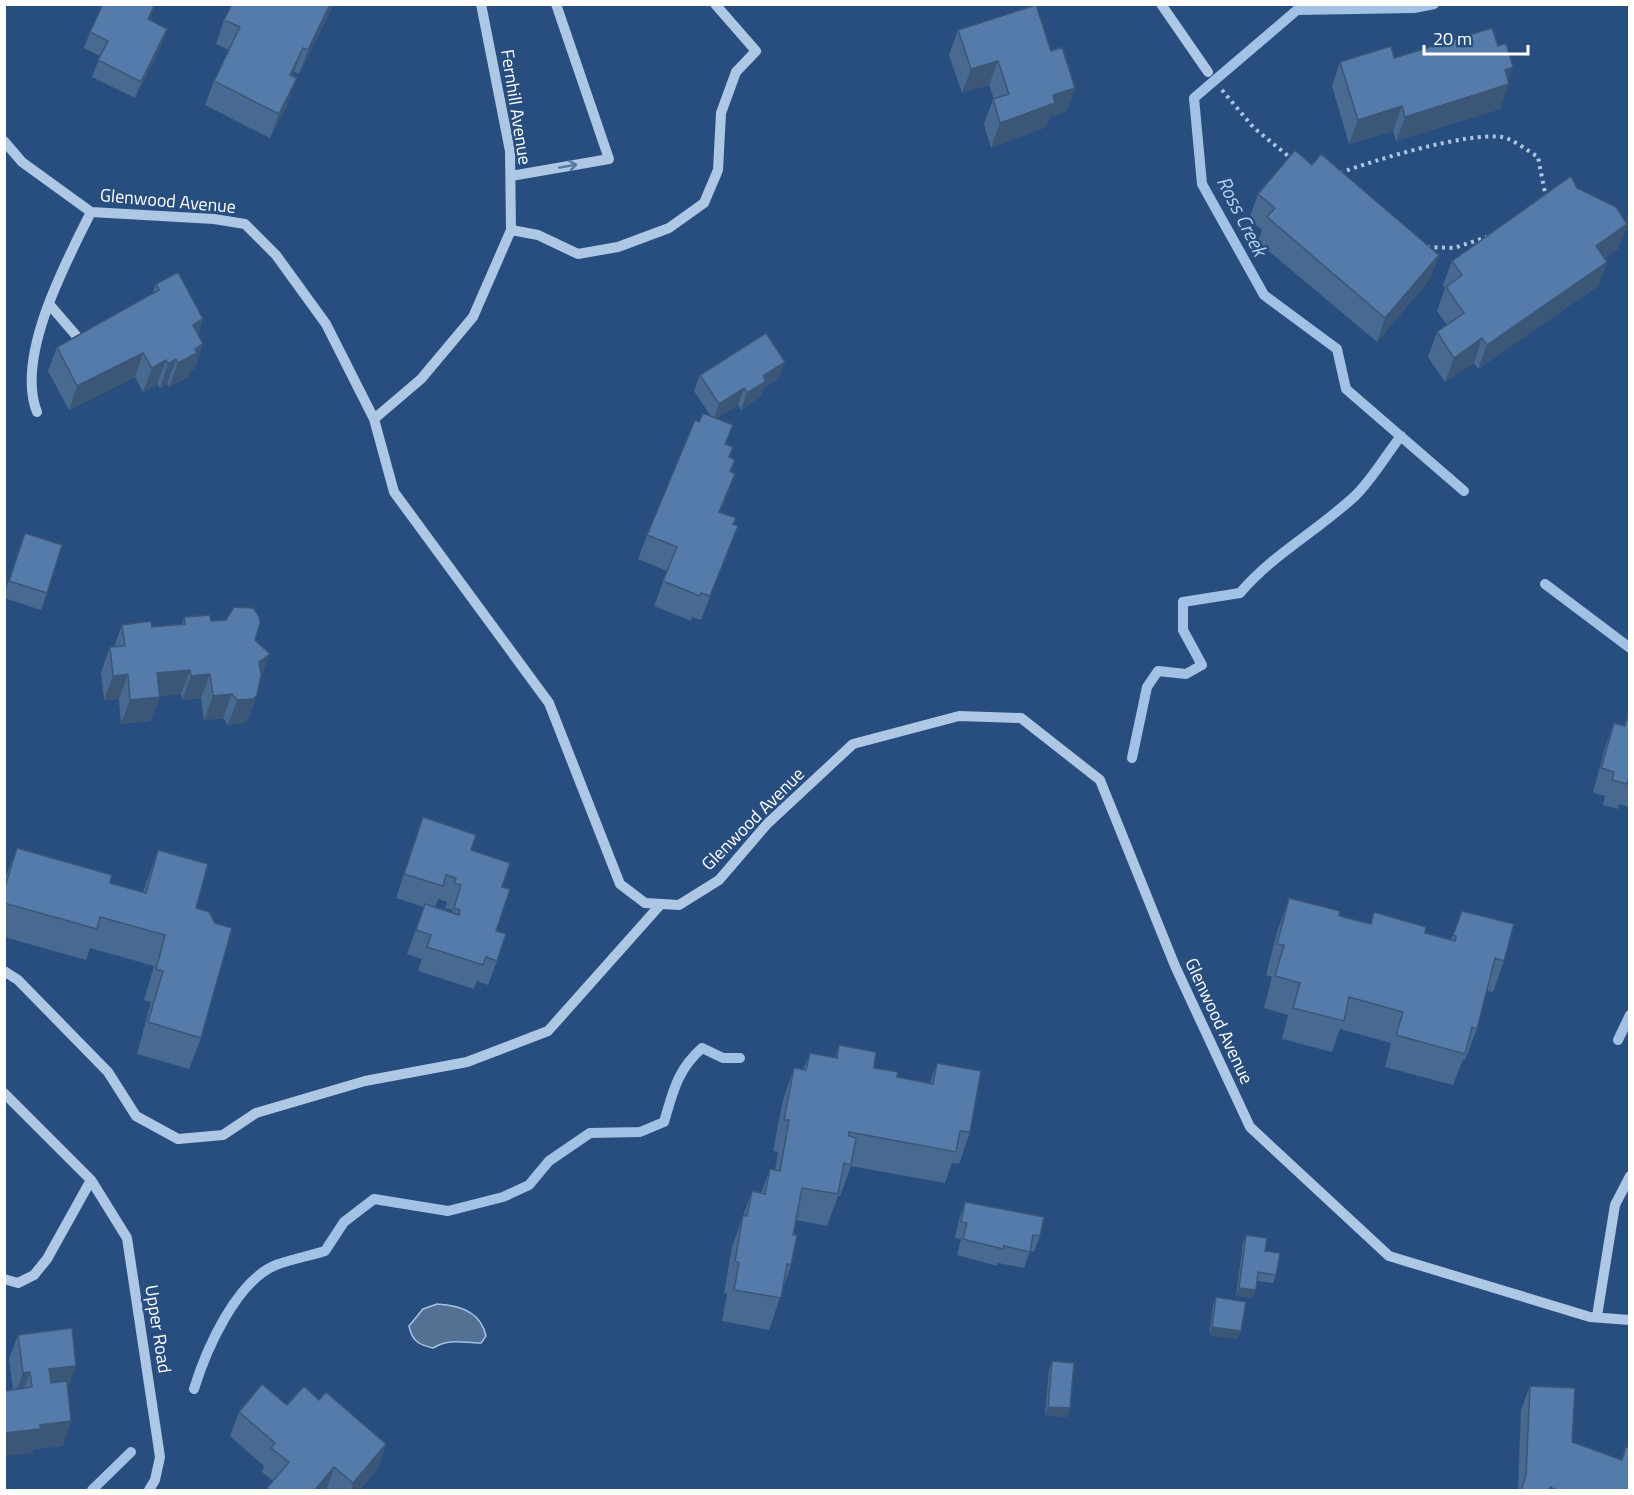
<svg xmlns="http://www.w3.org/2000/svg" width="1634" height="1495" viewBox="0 0 1634 1495" font-family="'Titillium Web',sans-serif">
	<style>
		.water { fill: #547092; stroke: #a2c2e5; stroke-width: 1.5 }
		.lines { fill: none; stroke-linecap: round; stroke-linejoin: round }
		.stream { stroke: #a2c2e5; stroke-width: 10 }
		.path { stroke: #adc7e5; stroke-width: 4; stroke-dasharray: 3 4.5; stroke-linecap: butt }
		.minor { stroke: #adc7e5; stroke-width: 10 }
		.wall { fill: #486a91; fill-rule: evenodd }
		.shaded-wall { fill: #3b5676 }
		.building { fill: #547ba9; stroke: #3b5676; stroke-width: 1.5 }
		.oneway { stroke: #5678a2 }
		.labels { text-anchor: middle; stroke-width: 5; stroke-linejoin: round; paint-order: stroke }
		.street-label { font-size: 18px; fill: #fff; stroke: #274e7e }
		.water-label { font-size: 20px; font-style: italic; fill: #b9d1ed; stroke: #274e7e }
	</style>
	<rect width="100%" height="100%" fill="#274e7e"/>
	<path class="water" d="M437,1304C460,1305 481,1312 486,1336L481,1343C462,1343 450,1338 433,1348C419,1345 412,1341 409,1326L423,1309Z"/>
	<g class="lines">
		<path class="stream" d="M1434,4L1414,8L1297,10L1194,98L1202,184L1264,295L1337,349L1346,389L1464,491
			M1545,584L1630,648
			M1132,758L1147,687L1158,671L1186,674L1202,665L1183,630V602L1240,593C1273,554 1319,530 1356,495C1373,478 1386,455 1401,436
			M1618,1040L1630,1015
			M194,1389C206,1350 236,1281 276,1265C292,1259 309,1256 325,1251L344,1222L374,1199L448,1211L503,1197L529,1185L549,1161L590,1133L640,1132L664,1122C673,1092 677,1070 702,1048L723,1058H740
			M92,1490L131,1452"/>
		<path class="path" d="M1222,90L1253,127L1293,160
			M1340,173C1374,160 1467,132 1502,137C1513,139 1528,151 1538,157L1546,198
			M1427,247L1454,248L1487,237"/>
		<path class="minor" d="M1161,4L1208,72
			M4,141L22,162L91,212L214,219L245,224L276,255L326,324L374,419L394,492L549,703L620,884L645,903L679,905L719,880L767,824L853,744L959,716L1021,718L1100,780L1175,966L1250,1127L1389,1256L1590,1317L1630,1320
			M511,176L609,159L556,4
			M511,230L538,235L578,254L618,247L669,228L704,203L718,170L721,113L736,72L756,51L715,4
			M49,304L80,340
			M37,412C15,357 66,262 91,212
			M374,419L421,379L473,317L511,230L510,151L481,4
			M4,971L18,980L108,1072L136,1116L178,1139L223,1135L256,1113L365,1081L467,1062L548,1031L661,904
			M4,1093L91,1180L127,1238L160,1457L155,1480L149,1490
			M4,1279L18,1283L34,1275L47,1259L91,1180
			M1597,1316L1615,1205L1630,1176"/>
	</g>
	<path class="wall" d="M103,4H156L149,20L167,29L161,46L135,98L92,77L100,56L84,48L90,32Z
		M232,4H334L299,74L294,72L292,76L288,103L270,138L205,105L214,81L229,50L216,44L224,20Z
		M958,30L1051,51L1075,88L1066,112L1050,117L1046,127L991,148L984,124L993,99H994L989,85L962,93L949,55Z
		M1394,58L1508,80L1500,109L1396,141L1393,131L1349,144L1332,86L1340,62Z
		M1312,165L1439,255L1430,279L1377,342L1258,242L1262,230L1249,219L1258,194Z
		M1577,188L1627,224L1618,249L1604,258L1607,262L1598,286L1478,369L1474,363L1445,382L1428,357L1437,332L1447,325L1437,311L1445,288L1443,285L1452,261Z
		M156,284L203,319L198,334L195,369L190,371L188,377L169,387L167,384L160,388L157,384L143,392L135,377L69,410L48,371L57,347L152,294Z
		M700,375L779,378L764,388L760,397L741,410L738,405L717,418L726,444L729,458L735,460L731,472L726,498L720,512L736,518L733,525L738,526L701,620L692,617L691,621L654,606L667,571L638,559L647,535L699,422L710,415L694,391Z
		M25,533L47,593L41,610L4,598V594Z
		M184,617L211,621L255,640L261,679H260L257,695L248,719L244,723L228,725L223,718L204,720L201,698L182,700L181,694L160,696L151,721L121,724L119,699L104,700L101,672L110,647H114L122,625L152,627L182,624Z
		M1629,714V807L1619,804L1618,809L1603,805L1605,796L1593,793L1605,747L1614,723L1624,725Z
		M423,817L471,850L502,887L496,931L497,961L488,985L477,981L474,989L418,971L422,959L407,954L424,907L396,898ZM438,899L447,902L445,908L453,910L452,912L435,907Z
		M17,848L110,883L143,892L158,850L196,908L201,1038L189,1069L137,1054L151,1002L144,1000L154,966L90,948L86,960L4,937V881Z
		M1289,898L1339,916L1370,924L1374,912L1425,933L1451,940L1462,911L1504,961L1493,992L1487,991L1477,1029L1465,1060L1463,1059L1453,1085L1385,1067L1391,1043L1340,1029L1332,1052L1282,1039L1288,1015L1264,1008L1272,977L1266,975L1278,929Z
		M839,1045L874,1068L897,1077L930,1083L937,1063L970,1132L959,1164L952,1163L945,1183L851,1166L840,1196H838L827,1226L796,1220L793,1235L791,1265L769,1330L722,1321L727,1294L724,1293L732,1247L752,1191L761,1193L770,1169L775,1170L778,1152L773,1151L783,1100L794,1068L803,1070L810,1053L835,1058Z
		M965,1202L1040,1236L1034,1252L1030,1251L1024,1268L998,1263L997,1266L957,1255L961,1239L955,1238L959,1219Z
		M1246,1235L1265,1251L1276,1275L1273,1283L1257,1281L1256,1290L1252,1298L1236,1296L1243,1243Z
		M1216,1297L1238,1339L1209,1335L1213,1306Z
		M18,1335L68,1388L63,1446L34,1449L32,1453L13,1390L9,1359Z
		M1052,1361L1070,1408L1067,1417L1045,1415L1049,1369Z
		M1530,1386L1572,1442L1622,1460L1629,1491H1518L1521,1410Z
		M319,1400L386,1444L378,1468L359,1491H266L273,1481L262,1472L264,1466L230,1436L239,1412Z"/>
	<path class="shaded-wall" d="M155,4L151,17L142,36L148,19Z
		M330,4H334L299,74L308,50Z
		M167,29L161,46L135,98L141,82Z
		M303,48L294,72L281,99L290,75Z
		M998,61L989,85L962,93L971,69Z
		M1513,67L1506,85L1509,84L1500,109L1396,141L1405,117L1505,70Z
		M297,78L288,103L270,138L279,114Z
		M1075,88L1066,112L1050,117L1046,127L991,148L1000,123L1053,95Z
		M1402,106L1393,131L1349,144L1358,120Z
		M1627,224L1618,249L1587,270L1596,246Z
		M1439,255L1430,279L1377,342L1385,318Z
		M1607,262L1598,286L1478,369L1487,345Z
		M203,319L194,343L193,325Z
		M1482,338L1474,363L1445,382L1454,358Z
		M203,344L195,369L190,371L188,377L169,387L178,363L195,349Z
		M143,353L135,377L69,410L77,386Z
		M176,359L167,384L160,388L168,364Z
		M166,360L157,384L143,392L152,368Z
		M785,362L779,378L764,388L760,397L741,410L747,393L763,376Z
		M744,388L738,405L713,421L719,404Z
		M735,474L726,498L710,536L719,512Z
		M738,526L729,550L701,620L710,596Z
		M270,654L261,679L250,686L259,662Z
		M190,670L181,694L148,698L157,673Z
		M128,674L119,699L104,700L113,676Z
		M210,674L201,698L182,700L191,676Z
		M232,694L223,718L204,720L213,696Z
		M257,695L248,719L244,723L228,725L237,700Z
		M160,697L151,721L121,724L130,700Z
		M1239,1288L1256,1290L1252,1298L1236,1296Z
		M1212,1327L1241,1331L1238,1339L1209,1335Z
		M76,1366L67,1390L40,1393L49,1369Z
		M30,1372L21,1396L14,1397L23,1373Z
		M1048,1407L1070,1408L1067,1417L1045,1415Z
		M71,1421L63,1446L34,1449L32,1453L4,1456V1433L40,1425Z
		M386,1444L378,1468L359,1491H351L353,1483Z
		M334,1467L326,1491H314Z"/>
	<path class="building" d="M103,4H155L148,19L167,29L141,82L98,60L108,41L90,32Z
		M232,4H330L308,50L303,48L290,75L297,78L279,114L214,81L240,27L224,20Z
		M1036,5L1051,51L1062,47L1075,88L1053,95L1055,103L1000,123L993,99L1009,94L998,61L971,69L958,30Z
		M1492,28L1498,46L1506,43L1513,67L1505,70L1509,84L1405,117L1402,106L1358,120L1340,62L1391,46L1394,58Z
		M1295,150L1312,165L1321,154L1439,255L1385,318L1267,217L1275,208L1258,194Z
		M1571,176L1577,188L1616,207L1627,224L1596,246L1607,262L1487,345L1482,338L1454,358L1437,332L1464,313L1446,287L1462,275L1452,261Z
		M178,272L203,319L193,325L203,344L195,349L197,353L178,363L176,359L168,364L166,360L152,368L143,353L77,386L57,347L159,290L156,284Z
		M766,333L785,362L763,376L766,381L747,393L744,388L719,404L700,375Z
		M703,413L733,425L725,444L733,447L729,457L735,460L730,471L735,474L719,512L736,518L733,524L738,526L710,596L701,593L700,596L663,581L677,547L647,535L695,420L699,422Z
		M25,533L62,545L47,593L9,581Z
		M234,607L253,608L259,616L260,623L255,640L270,654L259,662L261,675L257,695L253,699L237,700L232,694L213,696L210,674L191,676L190,670L157,673L160,697L130,700L128,674L113,676L110,647L125,646L122,625L151,621L152,627L185,624L184,617L210,615L211,621L226,620Z
		M1629,714V780H1628L1627,784L1612,780L1614,772L1601,768L1614,723L1625,726Z
		M423,817L476,835L471,850L510,863L502,887L510,889L496,931L506,934L497,961L486,957L483,965L427,947L431,935L416,930L425,904L459,915L460,910L454,908L461,885L454,883L456,878L446,875L443,886L404,874Z
		M17,848L112,875L110,883L146,893L158,850L208,864L196,908L209,912L215,923L232,928L201,1038L148,1022L163,971L156,969L165,935L100,917L97,929L4,903V890Z
		M1289,898L1340,911L1339,916L1371,924L1374,912L1426,927L1425,933L1455,941L1456,936L1453,935L1462,911L1514,924L1504,961L1495,958L1477,1029L1472,1027L1465,1054L1396,1035L1403,1012L1349,997L1344,1021L1293,1008L1300,983L1275,976L1284,945L1277,944Z
		M839,1045L876,1052L874,1068L898,1072L897,1077L933,1084L937,1063L981,1071L970,1132L960,1131L956,1152L849,1132V1136L856,1138L851,1165L844,1163L838,1194L802,1188L793,1235H797L791,1265L787,1264L781,1298L734,1290L739,1263L735,1261L743,1215L747,1216L752,1191L765,1194L770,1169L780,1171L789,1120H784L794,1068L806,1070L810,1053L837,1058Z
		M965,1202L1044,1217L1040,1236L1033,1235L1030,1252L1004,1246L1003,1249L963,1239L967,1223L961,1222Z
		M1246,1235L1267,1238L1265,1251L1280,1253L1276,1275L1258,1272L1256,1290L1239,1288Z
		M1216,1297L1246,1302L1241,1331L1212,1327Z
		M72,1328L76,1366L49,1369L51,1383L67,1381L71,1421L40,1425L41,1429L4,1433V1391L32,1387L30,1372L23,1373L18,1335Z
		M1052,1361L1074,1363L1070,1408L1048,1407Z
		M262,1384L287,1405L304,1386L319,1400L326,1392L386,1444L353,1483L334,1467L314,1491H270L267,1488L289,1462L271,1448L275,1443L239,1412Z
		M1530,1386L1575,1388L1572,1442L1622,1460L1626,1447L1629,1448V1491H1559L1550,1487L1549,1491H1521L1526,1475Z
		M4,1471L7,1491H4Z"/>
	<defs><path id="oneway-shaft" d="M-6 0H5M1.5-3L5.5 0L1.5 3" fill="none" stroke-width="1.6" stroke-linecap="round" stroke-linejoin="round" transform="scale(1.5)"/></defs>
	<use class="oneway" href="#oneway-shaft" transform="translate(568 166) rotate(-10)"/>
	<g class="labels">
		<g class="street-label">
			<text transform="translate(516 107) rotate(81)" y="6">Fernhill Avenue</text>
			<text transform="translate(168 201) rotate(5)" y="6">Glenwood Avenue</text>
			<text transform="translate(753 819) rotate(-45)" y="6">Glenwood Avenue</text>
			<text transform="translate(1219 1021) rotate(65)" y="6">Glenwood Avenue</text>
			<text transform="translate(158 1329) rotate(81)" y="6">Upper Road</text>
		</g>
		<g class="water-label">
			<text transform="translate(1242 216) rotate(63)" y="7">Ross Creek</text>
		</g>
	</g>
	<rect width="1634" height="1495" fill="none" stroke="#ffffff" stroke-width="12"/>
	<path d="M1424 45v9h104v-9" fill="none" stroke="#ffffff" stroke-width="3"/>
	<text x="1433" y="45" font-size="18" fill="#ffffff" stroke="#274e7e" stroke-width="4.5" paint-order="stroke">20 m</text>
</svg>
